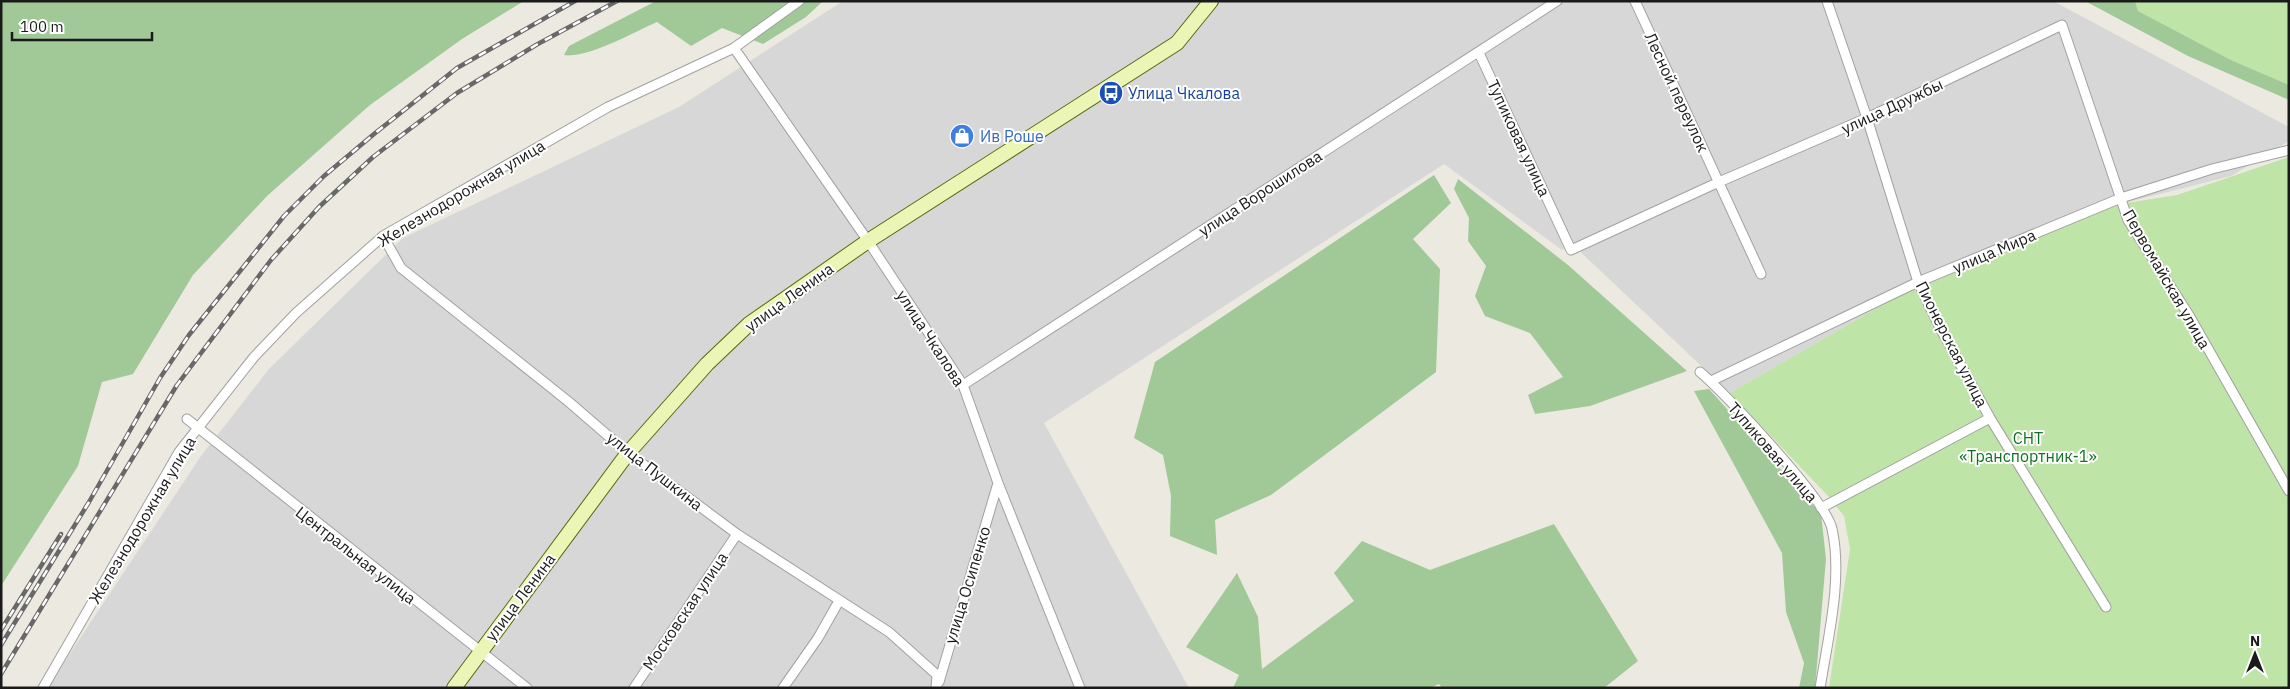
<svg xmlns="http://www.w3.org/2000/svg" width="2290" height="689" viewBox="0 0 2290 689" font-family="'IBM Plex Sans',sans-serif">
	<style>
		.residential { fill: #d8d7d7 }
		.grass { fill: #bfe4a7 }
		.forest { fill: #a0c997 }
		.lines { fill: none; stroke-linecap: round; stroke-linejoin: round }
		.street-casing { stroke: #a1a1a1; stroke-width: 11 }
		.secondary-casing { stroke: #54690a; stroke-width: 16 }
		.street { stroke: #fff; stroke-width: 9 }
		.secondary { stroke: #ebf5b5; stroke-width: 14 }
		.rail-casing { stroke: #686868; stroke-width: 4.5 }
		.rail { stroke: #fff; stroke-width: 2.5; stroke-dasharray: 8; stroke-linecap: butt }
		.labels { text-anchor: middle; stroke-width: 4; stroke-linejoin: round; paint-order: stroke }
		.street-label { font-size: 16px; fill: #1a1a1a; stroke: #fff }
		.transit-label { font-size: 16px; fill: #164399; stroke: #fff; text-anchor: start }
		.shop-label { font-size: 16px; fill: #366cbe; stroke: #fff; text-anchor: start }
		.park-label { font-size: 16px; fill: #107023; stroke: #fff }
	</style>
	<rect width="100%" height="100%" fill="#ece9e0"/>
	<path class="residential" d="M843,1H2053L2289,127V141L2231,176L2120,204L1915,286L1730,393L1572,244L1562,250L1444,164L1044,423L1189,688H47L201,456L269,369L403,238L679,107Z"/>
	<path class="grass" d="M2135,1H2289V85L2231,60L2138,11Z
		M2289,157V688H1829L1850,549L1844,516L1828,496L1730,393L1915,286L1965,264L2120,204L2177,195Z"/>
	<path class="forest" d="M1,1H524L462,39L370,105L267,196L193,275L133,374L102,382L78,466L1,586Z
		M656,1H823L806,17L763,44L722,28L691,46L657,22C634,32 587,59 564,55L569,46Z
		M2085,1H2135L2138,11L2231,60L2289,85V100L2188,56Z
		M1434,175L1451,203L1413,239L1440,269L1436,372L1271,495L1215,520L1217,555L1170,536L1171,496L1163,455L1134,438L1155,362Z
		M1458,179L1568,265L1687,371L1590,406L1535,414L1528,395L1563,377L1530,333L1485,316L1475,296L1486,266L1468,241L1469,218L1454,189Z
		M1709,389L1821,514L1826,559L1815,688H1799L1804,663L1786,612L1782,553L1694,391Z
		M1554,524L1638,661L1604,688H1442L1439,684L1430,688H1233L1239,675L1186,647L1237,573L1258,617L1262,669L1354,601L1334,573L1362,541L1430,570Z"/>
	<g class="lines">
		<g class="street-casing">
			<path id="street" d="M1635,1L1761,274
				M1827,1L1867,118L1918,282L1939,326L1990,418L2106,607
				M734,48L868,241L963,385L998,483L1080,688
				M1479,53L1571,250L1719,182L1867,118L2062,25L2128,220L2190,317L2289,491
				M383,236L401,268L569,402L628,453L737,534L889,632L937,675L936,688
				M1700,372C1725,393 1827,501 1832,529C1843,578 1828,638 1820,688
				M1711,381L1918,282L2121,198L2212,169L2289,150
				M963,385L1557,1
				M187,419L527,688
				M1821,508L1990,418
				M939,682L998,483
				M43,688L179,452L254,357L296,313L383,236L608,107L734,48L799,1
				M634,688L737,534
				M783,688L818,638L839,601"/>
		</g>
		<g class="secondary-casing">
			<path id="secondary" d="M454,688L628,453L707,364L749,324L868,241L1177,43L1211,1"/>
		</g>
		<use href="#street" class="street"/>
		<use href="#secondary" class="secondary"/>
		<g class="rail-casing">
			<path id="rail" d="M1,630L61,534
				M1,645L89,502L160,378L189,335L284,216L324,176L374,134L457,68L575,1
				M1,674L177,385L271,260L319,207L373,157L457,93L536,45L617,1"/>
		</g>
		<use href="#rail" class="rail"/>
	</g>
	<defs>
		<g id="bus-disc" transform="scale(1.25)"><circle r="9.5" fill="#1a4fb4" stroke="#fff"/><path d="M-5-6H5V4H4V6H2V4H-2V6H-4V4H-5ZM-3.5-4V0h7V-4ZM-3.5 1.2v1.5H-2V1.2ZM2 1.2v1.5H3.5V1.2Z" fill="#fff"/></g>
		<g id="shop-disc" transform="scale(1.25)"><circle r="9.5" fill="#3f7fe0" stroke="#fff"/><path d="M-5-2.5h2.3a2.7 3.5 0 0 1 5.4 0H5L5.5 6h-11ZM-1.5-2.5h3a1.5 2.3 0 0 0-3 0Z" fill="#fff"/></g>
	</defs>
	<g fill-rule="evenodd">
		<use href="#bus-disc" x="1111" y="93"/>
		<use href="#shop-disc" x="962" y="136"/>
	</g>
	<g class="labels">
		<g class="street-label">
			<text transform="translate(1677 92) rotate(65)" y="6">Лесной переулок</text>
			<text transform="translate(1892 106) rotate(-25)" y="6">улица Дружбы</text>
			<text transform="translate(1519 138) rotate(65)" y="6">Тупиковая улица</text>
			<text transform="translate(461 193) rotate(-31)" y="6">Железнодорожная улица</text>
			<text transform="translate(1260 193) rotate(-33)" y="6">улица Ворошилова</text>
			<text transform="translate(1994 251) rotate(-23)" y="6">улица Мира</text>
			<text transform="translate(2167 279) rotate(60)" y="6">Первомайская улица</text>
			<text transform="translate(789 297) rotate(-36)" y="6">улица Ленина</text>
			<text transform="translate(931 338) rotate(57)" y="6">улица Чкалова</text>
			<text transform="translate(1952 344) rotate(63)" y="6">Пионерская улица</text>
			<text transform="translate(1773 452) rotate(49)" y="6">Тупиковая улица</text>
			<text transform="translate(655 471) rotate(38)" y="6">улица Пушкина</text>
			<text transform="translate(142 520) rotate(-59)" y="6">Железнодорожная улица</text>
			<text transform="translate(356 555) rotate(38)" y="6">Центральная улица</text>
			<text transform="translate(967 585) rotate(-73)" y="6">улица Осипенко</text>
			<text transform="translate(520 597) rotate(-53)" y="6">улица Ленина</text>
			<text transform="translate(685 611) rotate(-56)" y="6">Московская улица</text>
		</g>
		<g class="transit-label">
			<text x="1128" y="99">Улица Чкалова</text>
		</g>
		<g class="shop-label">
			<text x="980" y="142">Ив Роше</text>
		</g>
		<g class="park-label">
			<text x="2028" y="444">СНТ<tspan x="2028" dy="18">«Транспортник-1»</tspan></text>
		</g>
	</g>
	<rect width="2290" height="689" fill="none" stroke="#1a1a1a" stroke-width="5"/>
	<g transform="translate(2255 654)" stroke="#ffffff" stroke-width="4" paint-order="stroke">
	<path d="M0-4L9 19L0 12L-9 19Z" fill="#1a1a1a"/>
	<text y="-8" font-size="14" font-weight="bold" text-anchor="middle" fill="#1a1a1a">N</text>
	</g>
	<path d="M12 32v8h140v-8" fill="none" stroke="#1a1a1a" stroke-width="2.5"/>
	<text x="20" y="32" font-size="15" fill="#1a1a1a" stroke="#ffffff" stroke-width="4" paint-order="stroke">100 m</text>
</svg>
